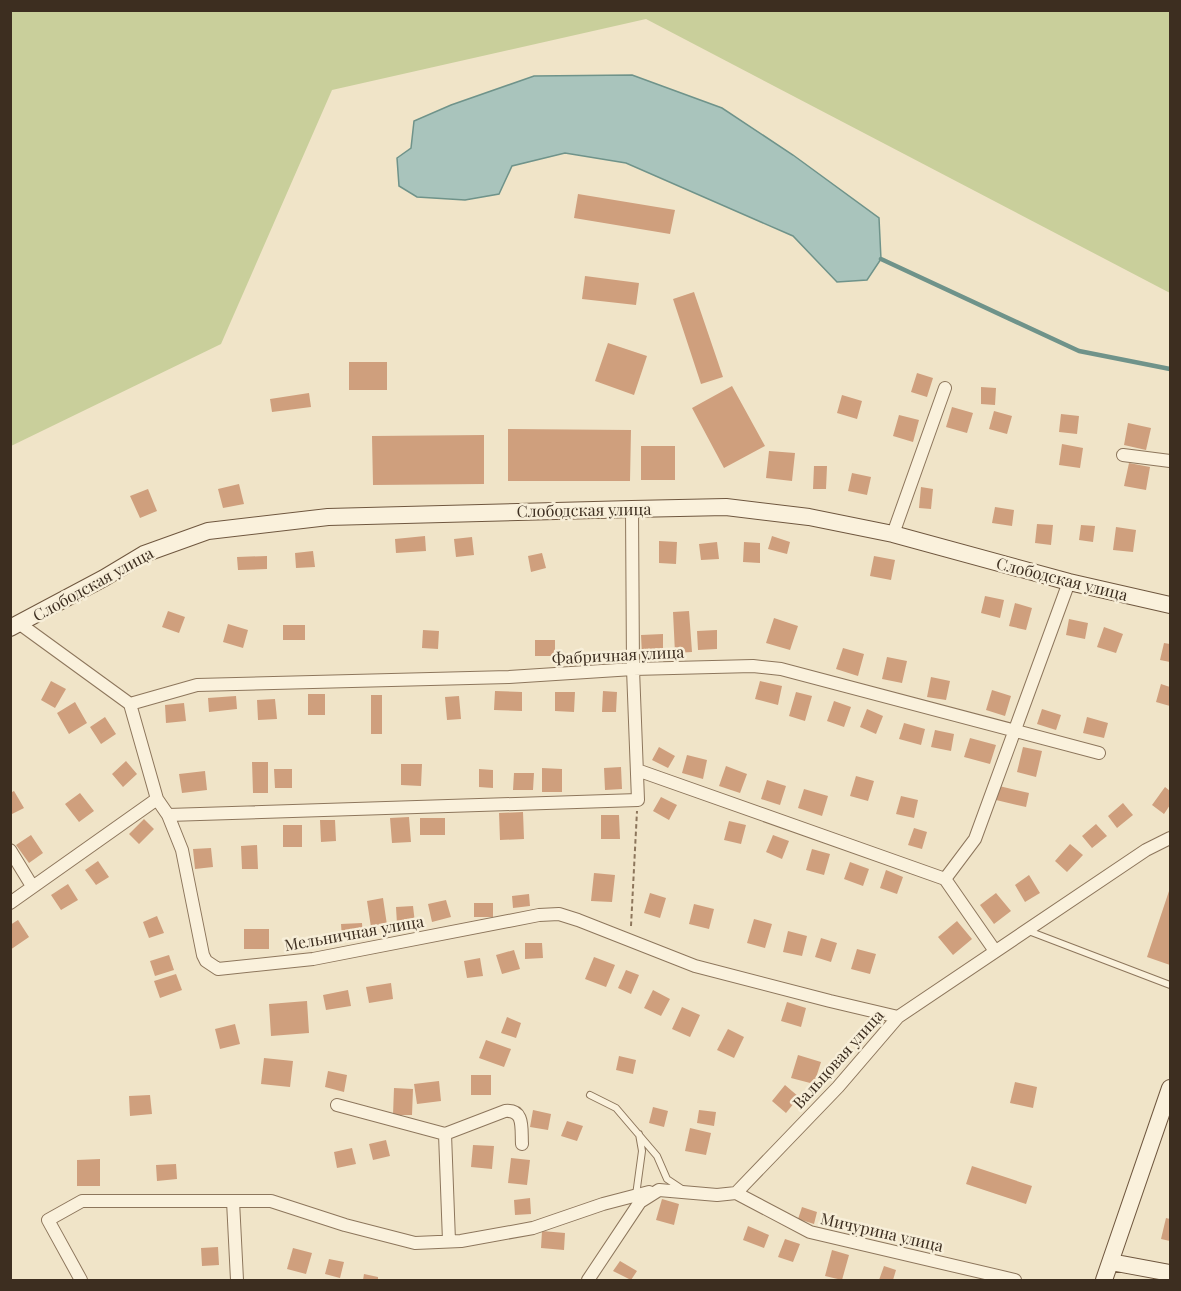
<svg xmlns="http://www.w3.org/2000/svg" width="1181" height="1291" viewBox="0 0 1181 1291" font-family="'Playfair Display',serif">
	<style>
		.green { fill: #c9cf9b }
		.water { fill: #a9c4bc; stroke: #6f938a; stroke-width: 1.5 }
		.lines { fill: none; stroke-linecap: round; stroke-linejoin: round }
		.stream { stroke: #6f938a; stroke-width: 4.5 }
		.building { fill: #cf9f7d }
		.lane-casing { stroke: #8d765c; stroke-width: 8 }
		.street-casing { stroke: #8d765c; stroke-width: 14 }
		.secondary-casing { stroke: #6f573f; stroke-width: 18 }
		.path { stroke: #8d765c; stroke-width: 2; stroke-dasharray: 4.5 3; stroke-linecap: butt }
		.lane { stroke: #faf1dc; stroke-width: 6 }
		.street { stroke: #faf1dc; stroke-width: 12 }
		.secondary { stroke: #faf1dc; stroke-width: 16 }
		.labels { text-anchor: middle; stroke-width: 5; stroke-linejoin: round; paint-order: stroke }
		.street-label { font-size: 16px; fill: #3d2e20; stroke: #f7eed8 }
	</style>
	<rect width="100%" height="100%" fill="#f0e4c8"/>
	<path class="green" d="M11,10L1170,11V293L646,19L332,90L221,344L11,446Z"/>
	<path class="water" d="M632,75L722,108L793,155L879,218L881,259L867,280L837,282L793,236L626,163L565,153L512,166L499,194L465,200L417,197L399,186L397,158L411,148L414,121L451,105L534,76Z"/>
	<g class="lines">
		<path class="stream" d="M881,259L1079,351L1170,369"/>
	</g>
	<path class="building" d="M578,194L675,210L670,234L574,218Z
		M585,276L639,283L636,305L582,299Z
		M694,292L723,377L701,384L673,299Z
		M608,343L647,356L634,395L595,381Z
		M349,362H387V390H349Z
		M917,373L933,378L927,397L911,392Z
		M732,386L765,446L724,468L692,408Z
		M981,387L996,388L995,405L981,404Z
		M309,393L311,407L272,412L270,399Z
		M842,395L862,401L857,419L837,413Z
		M952,407L973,413L967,433L946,427Z
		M994,411L1012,416L1007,434L989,429Z
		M1061,414L1079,416L1077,434L1059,432Z
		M899,415L919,420L913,442L893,436Z
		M1128,423L1151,428L1146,450L1124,445Z
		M508,429L631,430L630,481H508Z
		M484,435V484L373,485L372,436Z
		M1062,444L1083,448L1080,468L1059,465Z
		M641,446H675V480H641Z
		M769,451L795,453L792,481L766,478Z
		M1129,463L1150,467L1146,490L1124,486Z
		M814,466H827L826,489H813Z
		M852,473L871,477L867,495L848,491Z
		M239,484L244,504L223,508L218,489Z
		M921,487L933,489L931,509L919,508Z
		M148,489L157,511L140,518L130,496Z
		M995,507L1014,510L1012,526L992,523Z
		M1037,524L1053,525L1051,545L1035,543Z
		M1081,525L1095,526L1093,542L1079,540Z
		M1116,527L1136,530L1133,552L1113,550Z
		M425,536L426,551L396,553L395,539Z
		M772,536L790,542L787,554L768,549Z
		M472,537L474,555L456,557L454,539Z
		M659,541L677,542L676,564L659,563Z
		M717,542L719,559L701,560L699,544Z
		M744,542L760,543V563L743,562Z
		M313,551L315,567L296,568L295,553Z
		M542,553L546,568L531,572L528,556Z
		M267,556V569L238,570L237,557Z
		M874,556L895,560L891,580L870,576Z
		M985,596L1004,600L1000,618L981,613Z
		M1015,603L1032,608L1026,630L1009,626Z
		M168,611L185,617L179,633L162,627Z
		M689,611L692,652L675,653L673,612Z
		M774,618L798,626L790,650L766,643Z
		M1069,619L1088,623L1085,639L1066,635Z
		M228,624L248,630L243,648L223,642Z
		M283,625H305V640H283Z
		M1104,627L1123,634L1116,653L1097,647Z
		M423,630L439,631L438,649L422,648Z
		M717,630V649L698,650L697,631Z
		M663,634V654L642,655L641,635Z
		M535,640H555V656H535Z
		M1164,643L1170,644V662L1160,660Z
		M843,648L864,654L858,676L836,669Z
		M887,657L907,661L902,683L882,679Z
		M931,677L950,681L946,700L927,697Z
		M51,681L66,689L55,708L41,700Z
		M760,681L782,686L778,705L755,699Z
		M1161,684L1170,687V706L1156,702Z
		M992,690L1011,696L1005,716L986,710Z
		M495,691L522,692V711L494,710Z
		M603,691L617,692L616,712H602Z
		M555,692H575L574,712L555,711Z
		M796,692L812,696L805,721L789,716Z
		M308,694H325V715H308Z
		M371,695H382V734H371Z
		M236,696L237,709L209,712L208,698Z
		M459,696L461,719L447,720L445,697Z
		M275,699L277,719L258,720L257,700Z
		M834,701L851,707L844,727L827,721Z
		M75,702L87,723L69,734L57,713Z
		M184,703L186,721L166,723L165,705Z
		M867,709L883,716L876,734L860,727Z
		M1042,709L1061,715L1056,730L1037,724Z
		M105,717L116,734L101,744L90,727Z
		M1087,717L1108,723L1104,738L1083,733Z
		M904,723L925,729L921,745L899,739Z
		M935,730L954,734L951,751L931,747Z
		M970,738L996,745L990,764L964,757Z
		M659,747L675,756L668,768L652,760Z
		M1023,747L1042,751L1036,777L1017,772Z
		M687,755L707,760L703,779L682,773Z
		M126,761L137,774L123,787L112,774Z
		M252,762H268V793H253Z
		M401,764H422L421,786L401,785Z
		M726,766L747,774L740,793L719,786Z
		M621,767L622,789L605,790L604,768Z
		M542,768L562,769V792H542Z
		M274,769H292V788H275Z
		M479,769L493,770V788L479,787Z
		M205,771L207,790L182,793L179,774Z
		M514,773H534L533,790H513Z
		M856,776L874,781L868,801L850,796Z
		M767,780L786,786L780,805L761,799Z
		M999,786L1029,793L1026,807L996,800Z
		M1165,787L1170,791V805L1164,814L1152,805Z
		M804,789L828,796L822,816L798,808Z
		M14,791L24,808L10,815V793Z
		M80,793L94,811L79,822L65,804Z
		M901,796L918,800L914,818L896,814Z
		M661,797L677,805L669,820L653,811Z
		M1123,803L1133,815L1117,828L1108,816Z
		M523,812L524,839L500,840L499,813Z
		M601,815H619L620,839H601Z
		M409,817L411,842L392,843L390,818Z
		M420,818H445V835H420Z
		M144,819L154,829L139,844L129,834Z
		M320,820H335L336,841L321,842Z
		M729,821L746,825L741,844L724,840Z
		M1096,824L1107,836L1092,848L1082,836Z
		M283,825H302V847H283Z
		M914,828L927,832L922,849L908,845Z
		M31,835L43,853L29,863L16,845Z
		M773,835L789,841L782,859L766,852Z
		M1070,844L1083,855L1067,872L1055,861Z
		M257,845L258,869H242L241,846Z
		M211,848L213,867L195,869L193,849Z
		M812,849L830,854L824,875L806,870Z
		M98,861L109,877L96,885L85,870Z
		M850,862L869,869L863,886L844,879Z
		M886,870L903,877L897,894L880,888Z
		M594,873L615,875L612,902L591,901Z
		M1029,875L1040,893L1025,902L1015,885Z
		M68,884L78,900L61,910L51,895Z
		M1170,888V965L1147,957Z
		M650,893L666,898L660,918L644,913Z
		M996,893L1011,911L994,924L980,905Z
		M529,894L530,906L513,908L512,896Z
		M383,898L387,925L371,927L367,901Z
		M446,900L451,917L432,922L428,904Z
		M474,903H493V917H474Z
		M694,904L714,909L709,929L689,924Z
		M413,906L415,923L397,924L396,907Z
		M157,916L164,933L149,938L143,922Z
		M754,919L772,924L765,948L747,943Z
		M18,920L29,937L10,950V925Z
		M957,921L972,939L953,955L938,937Z
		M362,923L363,938L342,939L341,924Z
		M244,929H269V949H244Z
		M788,931L807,936L802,956L783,952Z
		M821,938L837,943L831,962L815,957Z
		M525,943H542L543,958L525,959Z
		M857,949L876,954L870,974L851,969Z
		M514,950L520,969L502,974L496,955Z
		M169,955L174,970L155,976L150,961Z
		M594,957L615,965L606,987L585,979Z
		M480,958L483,976L467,978L464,961Z
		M626,970L639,975L631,994L618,988Z
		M176,974L182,990L160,998L154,981Z
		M391,983L393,999L369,1003L366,987Z
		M348,990L351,1006L326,1010L323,995Z
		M653,990L670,999L661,1016L644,1008Z
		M307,1001L309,1033L271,1036L269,1004Z
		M787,1002L806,1008L801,1027L781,1021Z
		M682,1007L700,1015L690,1037L672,1029Z
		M507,1017L521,1023L516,1038L501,1033Z
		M235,1024L240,1044L220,1049L215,1029Z
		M728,1029L744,1037L734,1058L717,1050Z
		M486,1040L511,1049L504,1067L479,1058Z
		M798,1055L821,1062L814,1084L791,1078Z
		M619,1056L636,1060L633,1074L616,1070Z
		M264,1058L293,1061L290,1087L261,1084Z
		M328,1071L347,1075L344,1092L325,1087Z
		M471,1075H491V1095H471Z
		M439,1081L441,1101L417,1104L414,1084Z
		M1015,1082L1037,1087L1033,1108L1010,1103Z
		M785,1085L799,1097L786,1113L772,1101Z
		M394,1088L413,1089L412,1115H393Z
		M150,1095L152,1114L130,1116L129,1096Z
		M653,1107L668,1111L664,1127L649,1123Z
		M533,1110L551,1114L548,1130L530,1127Z
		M699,1110L716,1112L714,1126L697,1123Z
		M567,1121L583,1126L577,1141L561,1136Z
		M690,1128L711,1133L706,1155L685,1151Z
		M386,1140L390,1156L373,1160L369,1144Z
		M473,1145L494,1146L492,1169L471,1167Z
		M352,1148L356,1164L337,1168L334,1152Z
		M511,1158L530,1160L527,1185L508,1183Z
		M100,1159V1186H77V1160Z
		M176,1164L177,1179L157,1181L156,1165Z
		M972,1166L1032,1186L1026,1204L966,1184Z
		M530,1198L531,1214L515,1215L514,1200Z
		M662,1199L679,1204L674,1225L656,1220Z
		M802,1207L817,1212L814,1224L798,1219Z
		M1166,1218L1170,1219V1241L1161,1239Z
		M748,1226L769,1235L764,1248L743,1240Z
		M542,1231L565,1233L564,1250L541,1248Z
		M785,1239L800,1244L793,1262L778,1257Z
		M218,1247L219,1265L202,1266L201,1248Z
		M293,1248L312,1253L306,1274L287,1269Z
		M832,1250L849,1255L842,1280L825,1276Z
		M329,1259L344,1262L340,1278L325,1274Z
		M620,1261L637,1271L631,1280L613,1271Z
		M884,1266L896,1270L893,1280H879Z
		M364,1274L378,1277V1280H363Z"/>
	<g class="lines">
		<g class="lane-casing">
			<path id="lane" d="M1026,930L1170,985
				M590,1095L616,1108L657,1156L667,1179L682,1189
				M636,1195L642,1151L639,1134"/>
		</g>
		<g class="street-casing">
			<path id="street" d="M1123,455L1170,461
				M893,534L945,388
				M20,624L130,704L157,799L168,815L182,850L203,955L206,961L218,969L313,959L539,915L559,914L578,920L695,966L830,1001L898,1017
				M130,704L197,685L509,677L633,669L753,666L781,669L1099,753
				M637,770L945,879L995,951
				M168,815L638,800L633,669L632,509
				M10,850L32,886
				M945,879L975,839L1069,582
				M10,903L157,799
				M337,1105L445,1134L505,1111C525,1109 521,1129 522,1144
				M445,1134L449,1241
				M736,1193L810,1232L1015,1280
				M233,1201L237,1280
				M81,1280L48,1220L82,1201H271L345,1225L415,1243L461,1241L533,1228L603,1204L649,1192
				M588,1280L640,1202L659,1190L717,1195L736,1193L838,1087L898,1017L1146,850L1170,838"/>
		</g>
		<g class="secondary-casing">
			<path id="secondary" d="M10,628L104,578L144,554L208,531L328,517L632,509L726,507L809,517L893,534L1069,582L1170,605
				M1111,1262L1170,1273
				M1104,1280L1170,1088"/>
		</g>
		<path class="path" d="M631,926L637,811"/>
		<use href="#lane" class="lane"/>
		<use href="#street" class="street"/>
		<use href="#secondary" class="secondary"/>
	</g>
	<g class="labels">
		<g class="street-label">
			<text transform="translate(584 510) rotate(-1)" y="6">Слободская улица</text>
			<text transform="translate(1062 579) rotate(14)" y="6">Слободская улица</text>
			<text transform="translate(93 584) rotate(-29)" y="6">Слободская улица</text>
			<text transform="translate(618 655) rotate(-3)" y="6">Фабричная улица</text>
			<text transform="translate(354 933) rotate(-10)" y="6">Мельничная улица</text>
			<text transform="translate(838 1059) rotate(-48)" y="6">Вальцовая улица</text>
			<text transform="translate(882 1232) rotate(13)" y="6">Мичурина улица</text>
		</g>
	</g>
	<rect width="1181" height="1291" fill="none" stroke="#3d2e20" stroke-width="24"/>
</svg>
